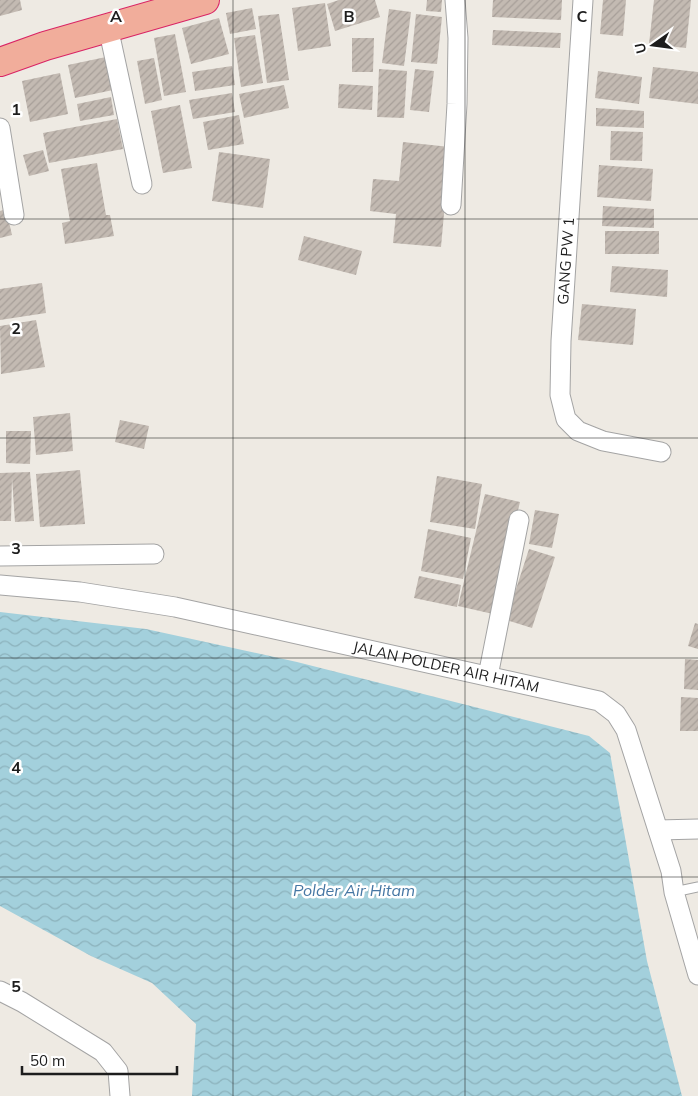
<svg xmlns="http://www.w3.org/2000/svg" width="698" height="1096" viewBox="0 0 698 1096" font-family="Mulish,sans-serif">
	<style>
		.water { fill: url(#water-waves) }
		.building { fill: url(#building-hatch) }
		.lines { fill: none; stroke-linecap: round; stroke-linejoin: round }
		.service-casing { stroke: #a4a4a4; stroke-width: 11 }
		.minor-casing { stroke: #a4a4a4; stroke-width: 21 }
		.trunk-casing { stroke: #d92364; stroke-width: 30 }
		.service { stroke: #fff; stroke-width: 9 }
		.minor { stroke: #fff; stroke-width: 19 }
		.trunk { stroke: #f1ad9b; stroke-width: 28 }
		.grid { fill: none; stroke: #1d1d1d; stroke-width: 1; stroke-opacity: 0.55 }
		.labels { text-anchor: middle; stroke-width: 5; stroke-linejoin: round; paint-order: stroke }
		.street-label { font-size: 15px; fill: #1d1d1d; stroke: #fff }
		.water-label { font-size: 16px; font-style: italic; fill: #4677a4; stroke: #fff }
		.grid-label { font-size: 16px; text-anchor: middle; font-weight: bold; fill: #1d1d1d; stroke: #fff; stroke-width: 5; stroke-linejoin: round; paint-order: stroke }
	</style>
	<defs>
		<pattern id="water-waves" width="16" height="10" patternUnits="userSpaceOnUse" patternTransform="scale(1.25)"><rect width="16" height="10" fill="#a3d0dc"/><path d="M0 5q4-4 8 0t8 0" fill="none" stroke="#8cb2bc"/></pattern>
		<pattern id="building-hatch" width="6" height="6" patternUnits="userSpaceOnUse" patternTransform="scale(1.25)"><rect width="6" height="6" fill="#c3bab2"/><path d="M-1 1l2-2M0 6l6-6M5 7l2-2" fill="none" stroke="#a79f99"/></pattern>
	</defs>
	<rect width="100%" height="100%" fill="#eeeae3"/>
	<path class="water" d="M0,612L146,629L297,662L589,736L610,753L647,961L682,1096H192L196,1024L152,983L91,956L0,906Z"/>
	<path class="building" d="M0,0H20L22,10L0,16Z
		M339,0H375L380,17L335,31L327,4Z
		M427,0H442L441,12L426,11Z
		M493,0H562L561,20L492,17Z
		M603,0H626L623,36L600,34Z
		M654,0H691L686,48L649,44Z
		M325,3L331,46L298,51L292,8Z
		M252,8L256,29L230,34L226,13Z
		M389,9L411,12L404,66L382,63Z
		M279,14L289,80L267,83L258,16Z
		M416,14L442,17L437,64L411,62Z
		M219,18L229,54L191,64L182,28Z
		M493,30L561,33L560,48L492,45Z
		M175,34L186,92L164,96L154,38Z
		M255,35L263,83L241,87L234,38Z
		M352,38H374L373,72H352Z
		M106,57L113,90L75,98L68,65Z
		M154,58L162,100L145,104L137,61Z
		M232,66L235,85L195,91L192,72Z
		M653,67L698,72V104L649,98Z
		M379,69L407,71L404,118L377,117Z
		M415,69L434,71L429,112L410,110Z
		M598,71L642,77L639,104L595,98Z
		M60,73L68,114L30,122L22,81Z
		M339,84L373,86L372,110L338,108Z
		M284,85L289,108L244,118L239,94Z
		M232,93L235,112L193,119L189,100Z
		M111,97L114,115L80,121L77,104Z
		M180,105L192,168L163,173L151,111Z
		M596,108L644,111V128L596,126Z
		M239,115L244,144L208,150L203,122Z
		M117,119L123,149L49,163L43,133Z
		M611,131L643,132L642,161L610,160Z
		M403,142L450,147L441,247L393,243L396,214L370,211L373,179L399,181Z
		M43,150L49,171L29,176L23,155Z
		M219,152L270,159L263,208L212,201Z
		M97,163L106,215H110L114,236L65,244L62,223L70,221L61,169Z
		M599,165L653,169L651,201L597,197Z
		M603,206L654,209V228L602,226Z
		M6,209L12,235L0,238V211Z
		M605,231H659V254H605Z
		M304,236L362,251L356,275L298,260Z
		M612,266L668,270L667,297L610,292Z
		M42,283L46,313L0,320V289Z
		M582,304L636,309L633,345L578,340Z
		M36,320L45,367L1,374L0,326Z
		M70,413L73,451L36,455L33,417Z
		M120,420L149,426L144,449L115,442Z
		M6,431H31L30,464L6,463Z
		M80,470L85,524L40,527L36,474Z
		M30,472L34,521L15,522L12,478L11,521H0V473Z
		M437,476L482,484L475,529L430,522Z
		M485,494L520,502L493,614L458,606Z
		M535,510L559,514L552,548L529,544Z
		M428,529L471,538L463,579L421,571Z
		M529,549L555,557L532,628L506,620Z
		M419,576L461,585L457,607L414,598Z
		M695,623L698,624V649L688,646Z
		M685,659L698,660V690L684,689Z
		M681,697L698,698V731H680Z"/>
	<g class="lines">
		<g class="service-casing">
			<path id="service" d="M674,892L698,887"/>
		</g>
		<g class="minor-casing">
			<g id="minor">
				<path d="M583,0L561,341L560,395L566,419L578,431L603,441L661,452"/>
				<path d="M108,27L142,184"/>
				<path d="M0,128L14,215"/>
				<path d="M451,205L457,104L458,38L455,0"/>
				<path d="M0,556L154,554"/>
				<path id="s1" d="M0,585L80,592L175,607L599,701L616,714L626,730L671,871L674,892L698,975"/>
				<path d="M488,676L519,520"/>
				<path d="M658,830L698,829"/>
				<path d="M0,991L22,1002L103,1052L118,1071L120,1096"/>
			</g>
		</g>
		<g class="trunk-casing">
			<path id="trunk" d="M0,62L45,46L205,0"/>
		</g>
		<use href="#service" class="service"/>
		<use href="#minor" class="minor"/>
		<use href="#trunk" class="trunk"/>
	</g>
	<path class="grid" d="M233,0V1096M465,0V1096M0,219H698M0,438H698M0,658H698M0,877H698"/>
	<g class="labels">
		<g class="street-label">
			<text transform="translate(566 261) rotate(-86)" y="5">GANG PW 1</text>
			<text dy="5" stroke="none"><textPath href="#s1" startOffset="454">JALAN POLDER AIR HITAM</textPath></text>
		</g>
		<g class="water-label">
			<text x="354" y="896">Polder Air Hitam</text>
		</g>
	</g>
	<g class="grid-label">
		<text x="116" y="22">A</text>
		<text x="349" y="22">B</text>
		<text x="582" y="22">C</text>
		<text x="16" y="115">1</text>
		<text x="16" y="334">2</text>
		<text x="16" y="554">3</text>
		<text x="16" y="773">4</text>
		<text x="16" y="992">5</text>
	</g>
	<g transform="translate(653 45) rotate(256)" stroke="#ffffff" stroke-width="4" paint-order="stroke">
	<path d="M0-4L9 19L0 12L-9 19Z" fill="#1d1d1d"/>
	<text y="-8" font-size="14" font-weight="bold" text-anchor="middle" fill="#1d1d1d">U</text>
	</g>
	<path d="M22 1066v8h155v-8" fill="none" stroke="#1d1d1d" stroke-width="2.5"/>
	<text x="30" y="1066" font-size="15" fill="#1d1d1d" stroke="#ffffff" stroke-width="4" paint-order="stroke">50 m</text>
</svg>
